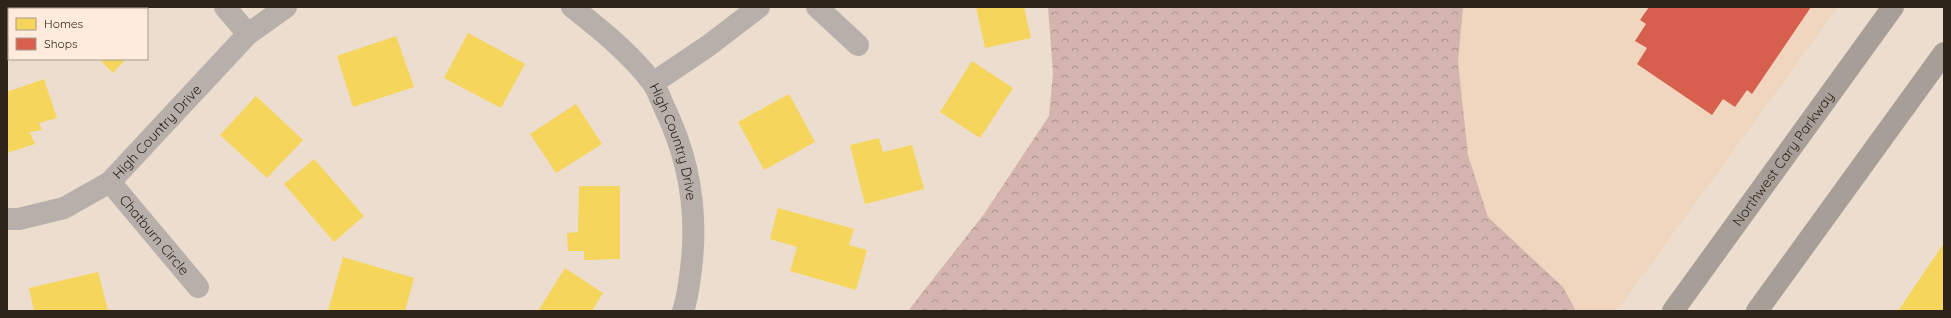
<svg xmlns="http://www.w3.org/2000/svg" width="1951" height="318" viewBox="0 0 1951 318" font-family="Quicksand,sans-serif">
	<style>
		.built { fill: #f0d6be }
		.forest { fill: url(#forest-crowns) }
		.homes { fill: #f6d55c }
		.shops { fill: #d6604d }
		.lines { fill: none; stroke-linecap: round; stroke-linejoin: round }
		.minor { stroke: #b6afaa; stroke-width: 22 }
		.primary { stroke: #a79e98; stroke-width: 22 }
		.labels { text-anchor: middle; stroke-width: 4; stroke-linejoin: round; paint-order: stroke }
		.street-label { font-size: 14px; fill: #2f241a; stroke: #fdebdb }
	</style>
	<defs>
		<pattern id="forest-crowns" width="20" height="18" patternUnits="userSpaceOnUse"><rect width="20" height="18" fill="#d3b4ae"/><path d="M2 6a3 3 0 1 1 6 0M12 15a3 3 0 1 1 6 0" fill="none" stroke="#ac928d"/></pattern>
	</defs>
	<rect width="100%" height="100%" fill="#ecddce"/>
	<path class="built" d="M1175,7H1838L1617,311H962Z"/>
	<path class="forest" d="M1048,7H1463L1458,62L1468,155L1488,217L1563,287L1576,311H908L984,214L1049,116L1053,73Z"/>
	<path class="homes" d="M97,7H124L126,9H95Z
		M976,7H1024L1031,38L985,48Z
		M468,33L525,64L501,108L444,78Z
		M396,36L414,87L353,107L337,56Z
		M99,59H126L113,73Z
		M972,61L1013,88L980,138L940,112Z
		M44,79L57,118L39,123L42,130L30,132L35,144L7,153V92Z
		M789,94L815,142L764,170L738,122Z
		M256,96L303,140L267,178L220,135Z
		M576,104L602,144L556,173L530,134Z
		M879,138L883,152L912,145L924,189L865,204L850,145Z
		M314,159L364,216L334,242L284,184Z
		M579,186H620V259L584,260V251H568L567,233L578,232Z
		M778,208L854,229L849,245L867,250L856,290L790,271L797,247L770,239Z
		M1944,243V311H1898Z
		M343,257L414,278L405,311H328Z
		M565,268L603,293L592,311H538Z
		M98,272L108,311H34L29,288Z"/>
	<path class="shops" d="M1649,7H1811L1752,94L1747,90L1735,107L1723,99L1712,115L1637,64L1647,48L1635,41L1646,24L1640,20Z"/>
	<g class="lines">
		<g class="minor">
			<path d="M225,7L248,34"/>
			<path id="s1" d="M572,7C601,30 630,53 652,82C658,90 661,101 665,109C689,159 698,214 691,269C689,283 688,298 683,311"/>
			<path d="M817,7L858,45"/>
			<path d="M653,83L708,46L759,7"/>
			<path id="s2" d="M110,182L198,287"/>
			<path id="s3" d="M7,219H19L64,208L110,182L248,34L286,7"/>
		</g>
		<g class="primary">
			<path id="s4" d="M1673,311L1893,7"/>
			<path d="M1757,311L1944,53"/>
		</g>
	</g>
	<g class="labels">
		<g class="street-label">
			<text dy="5" stroke="none"><textPath href="#s3" startOffset="180">High Country Drive</textPath></text>
			<text dy="5" stroke="none"><textPath href="#s1" startOffset="174">High Country Drive</textPath></text>
			<text dy="5" stroke="none"><textPath href="#s4" startOffset="188">Northwest Cary Parkway</textPath></text>
			<text dy="5" stroke="none"><textPath href="#s2" startOffset="69">Chatburn Circle</textPath></text>
		</g>
	</g>
	<rect width="1951" height="318" fill="none" stroke="#2f241a" stroke-width="16"/>
	<rect x="8" y="8" width="140" height="52" fill="#fdebdb" stroke="#ab9b8e"/>
	<rect x="16" y="18" width="20" height="12" fill="#f6d55c" stroke="#ab9b8e"/>
	<text x="44" y="28" font-size="12" fill="#2f241a">Homes</text>
	<rect x="16" y="38" width="20" height="12" fill="#d6604d" stroke="#ab9b8e"/>
	<text x="44" y="48" font-size="12" fill="#2f241a">Shops</text>
</svg>
